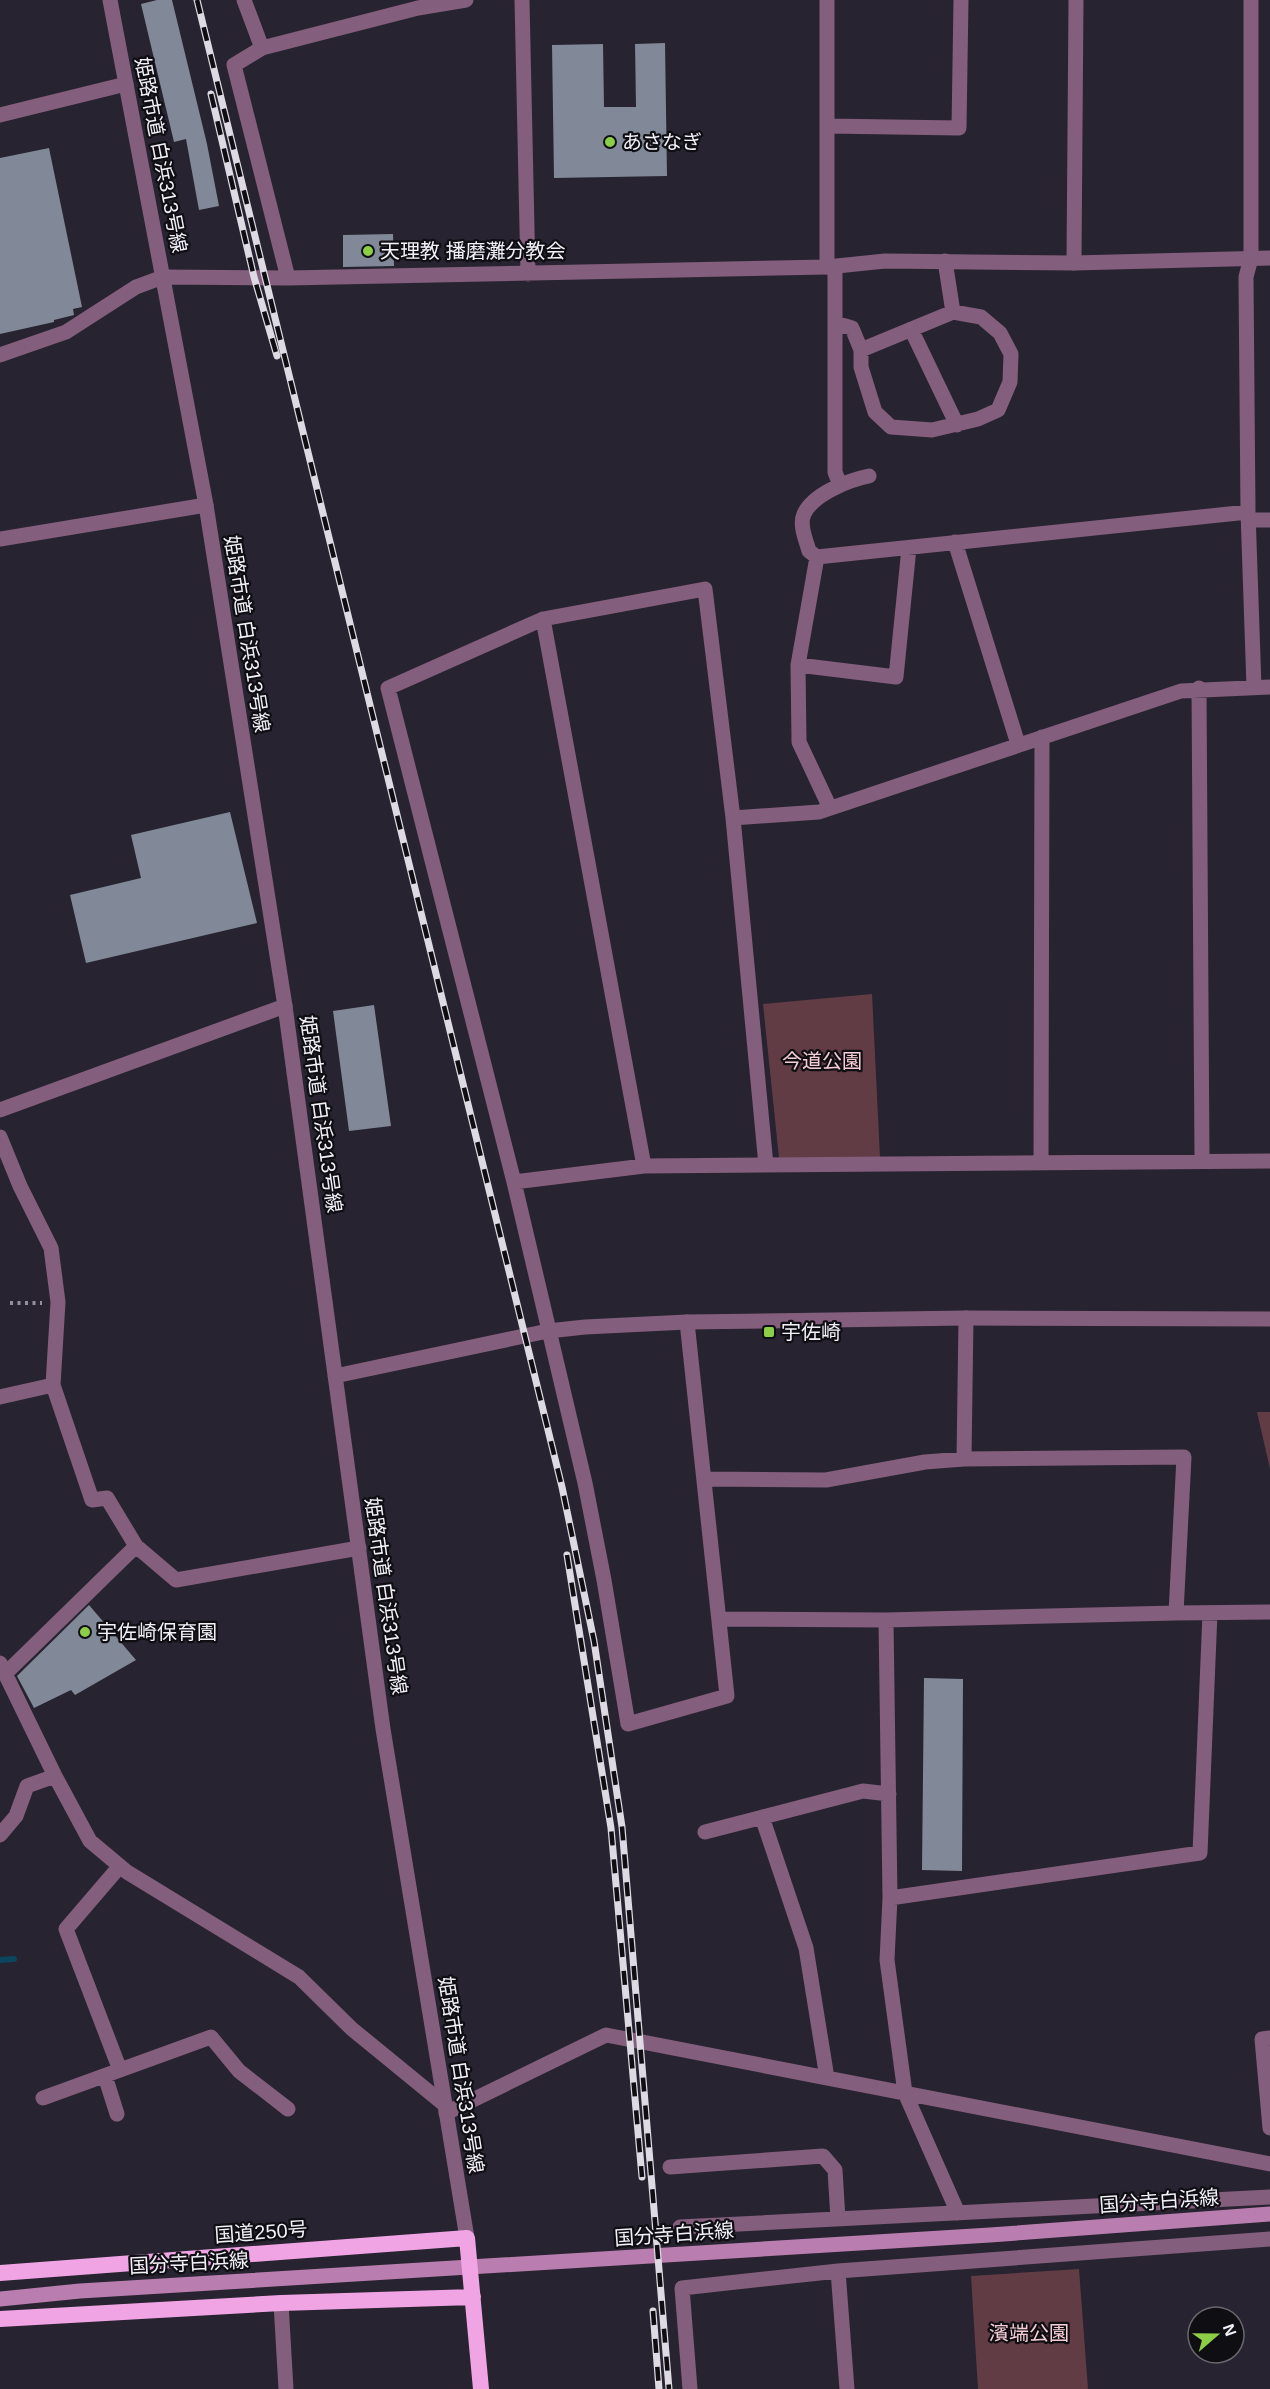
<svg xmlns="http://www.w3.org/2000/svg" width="1270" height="2389" viewBox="0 0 1270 2389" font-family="Helvetica,'Noto Sans JP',sans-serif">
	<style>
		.green { fill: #613c44 }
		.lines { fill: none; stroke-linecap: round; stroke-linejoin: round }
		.stream { stroke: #0b455e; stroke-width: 6 }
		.building { fill: #818897 }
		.path { stroke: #93909b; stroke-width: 4; stroke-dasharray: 3 4.5; stroke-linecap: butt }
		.minor { stroke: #845e7d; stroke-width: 15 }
		.tertiary { stroke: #845e7d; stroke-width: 15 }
		.secondary { stroke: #b97daf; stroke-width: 15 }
		.trunk { stroke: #f0a4e4; stroke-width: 16 }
		.rail-casing { stroke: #dddae4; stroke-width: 7 }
		.rail { stroke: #0f0e13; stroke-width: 4.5; stroke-dasharray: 14; stroke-linecap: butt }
		.poi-dot { fill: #8cce45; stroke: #0f0e13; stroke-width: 2 }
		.labels { text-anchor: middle; stroke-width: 4.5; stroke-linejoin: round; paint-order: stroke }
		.poi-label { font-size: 20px; fill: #f2f0f9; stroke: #0f0e13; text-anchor: start }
		.street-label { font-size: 20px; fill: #f2f0f9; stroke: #0f0e13 }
		.park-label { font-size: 20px; fill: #f6cdd4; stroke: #0f0e13 }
	</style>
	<rect width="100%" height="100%" fill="#272330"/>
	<path class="green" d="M872,994L880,1157L779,1158L763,1004Z
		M1257,1412H1270V1469Z
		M1079,2269L1088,2389H978L971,2276Z"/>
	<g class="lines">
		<path class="stream" d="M0,1960L14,1959"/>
	</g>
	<path class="building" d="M157,0H172L207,144L219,206L199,210L186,139L174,142L141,4Z
		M665,43L667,176L554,178L552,45L603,44L604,107H636L635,44Z
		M49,148L82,307L73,309L74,315L54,320V322L0,334V158Z
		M393,234L394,266L343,267V235Z
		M230,812L257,923L86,963L70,895L141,878L131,835Z
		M374,1005L391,1126L349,1131L333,1011Z
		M89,1605L136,1660L75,1695L71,1690L34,1708L17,1676Z
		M924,1678L963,1679L962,1871L922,1870Z"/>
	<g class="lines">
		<path class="path" d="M10,1303H42"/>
		<path class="minor" d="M244,0L262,48L418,8L466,0
			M522,0L528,274
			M1251,0V258L1246,277L1248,512L1254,687
			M262,48L234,65L288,278
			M0,115L126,84
			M827,126L959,128L961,0
			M945,261L953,312
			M1074,263L1076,0
			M835,267V472L840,485
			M835,323L852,328L861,350V367L875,412L891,427L932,430L978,419L998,410L1010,382L1011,354L1000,333L981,317L953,312L861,350
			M911,329L957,425
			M0,355L66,332L136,287L163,277L288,278L827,267V0
			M1249,520H1270
			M0,539L206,505
			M955,542L1018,744
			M817,557L809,551C806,540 799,525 804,514C813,494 849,480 869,476
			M543,619L644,1166
			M798,665L896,677L909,548
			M1199,688L1202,1161
			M830,808L799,742L798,665L817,557L1248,512
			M733,818L819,812L1181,691L1270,687
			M0,1110L285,1006
			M0,1137L20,1186L51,1248L58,1302L53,1385L92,1500L107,1498L136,1546L176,1580L359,1548
			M1041,1163L1042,737
			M514,1182L644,1166L1270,1161
			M966,1318L964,1459L1184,1457L1176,1613
			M687,1322L727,1696L628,1724L604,1580L585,1483L514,1182L388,688L543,619L705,589L733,818L766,1165
			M0,1397L53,1385
			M705,1479L826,1480L925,1462L964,1459
			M721,1619L886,1620L1176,1613L1270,1612
			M886,1620L890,1898L887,1960L905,2093L958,2213
			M0,1663L55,1776L90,1841L127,1872L299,1977L352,2029L445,2105
			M6,1673L136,1546
			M762,1817L806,1948L827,2078
			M705,1832L863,1791L889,1794
			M0,1835L16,1816L27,1786L55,1776
			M890,1898L1200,1853L1210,1613
			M1270,2038L1262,2039L1270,2128
			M120,2070L66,1929L120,1866
			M105,2076L117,2114
			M43,2098L211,2037L239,2071L288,2109
			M446,2113L606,2035L1270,2164
			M670,2167L823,2156L835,2170L838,2219
			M680,2227L1270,2197
			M838,2271L847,2389
			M281,2303L286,2389
			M690,2389L682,2288L838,2271L1270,2239"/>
		<path class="tertiary" d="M110,0L206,505L285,1006L383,1729L467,2238
			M827,267L885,261L1074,263L1270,258
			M335,1376L548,1331L585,1327L687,1322L966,1318L1270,1319"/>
		<path class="secondary" d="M0,2299L80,2291L990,2235L1270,2214"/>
		<path class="trunk" d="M0,2273L467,2238L481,2389
			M0,2319L281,2303L473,2297"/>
		<g class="rail-casing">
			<path id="rail" d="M197,0L562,1487L594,1641L622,1827L669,2389
				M211,94L254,277L277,356
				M567,1555L611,1828L642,2177
				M653,2311L659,2389"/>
		</g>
		<use href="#rail" class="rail"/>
	</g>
	<g class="poi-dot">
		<circle cx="610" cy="142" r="6"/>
		<circle cx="368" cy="251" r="6"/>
		<rect x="763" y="1326" width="12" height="12" rx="3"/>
		<circle cx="85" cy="1632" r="6"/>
	</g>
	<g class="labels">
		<g class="poi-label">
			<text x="622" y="149">あさなぎ</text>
			<text x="380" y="258">天理教 播磨灘分教会</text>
			<text x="781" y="1339">宇佐崎</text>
			<text x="97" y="1639">宇佐崎保育園</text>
		</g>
		<g class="street-label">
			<text transform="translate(161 155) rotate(79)" y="7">姫路市道 白浜313号線</text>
			<text transform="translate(247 634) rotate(81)" y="7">姫路市道 白浜313号線</text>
			<text transform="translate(321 1114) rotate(82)" y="7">姫路市道 白浜313号線</text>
			<text transform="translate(386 1596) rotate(82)" y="7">姫路市道 白浜313号線</text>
			<text transform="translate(461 2075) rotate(81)" y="7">姫路市道 白浜313号線</text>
			<text transform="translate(1159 2201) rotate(-4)" y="7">国分寺白浜線</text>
			<text transform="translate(261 2232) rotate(-4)" y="7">国道250号</text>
			<text transform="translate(674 2234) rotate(-4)" y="7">国分寺白浜線</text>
			<text transform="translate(189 2263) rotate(-3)" y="7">国分寺白浜線</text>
		</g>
		<g class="park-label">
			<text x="822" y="1068">今道公園</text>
			<text x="1029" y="2340">濱端公園</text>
		</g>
	</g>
	<g transform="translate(1216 2335) rotate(70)"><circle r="28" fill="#0f0e13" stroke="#6a686f" stroke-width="1.5"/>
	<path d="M0-4.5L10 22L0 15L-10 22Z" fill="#8cce45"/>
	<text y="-9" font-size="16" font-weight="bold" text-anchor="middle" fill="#f2f0f9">N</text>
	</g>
</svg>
